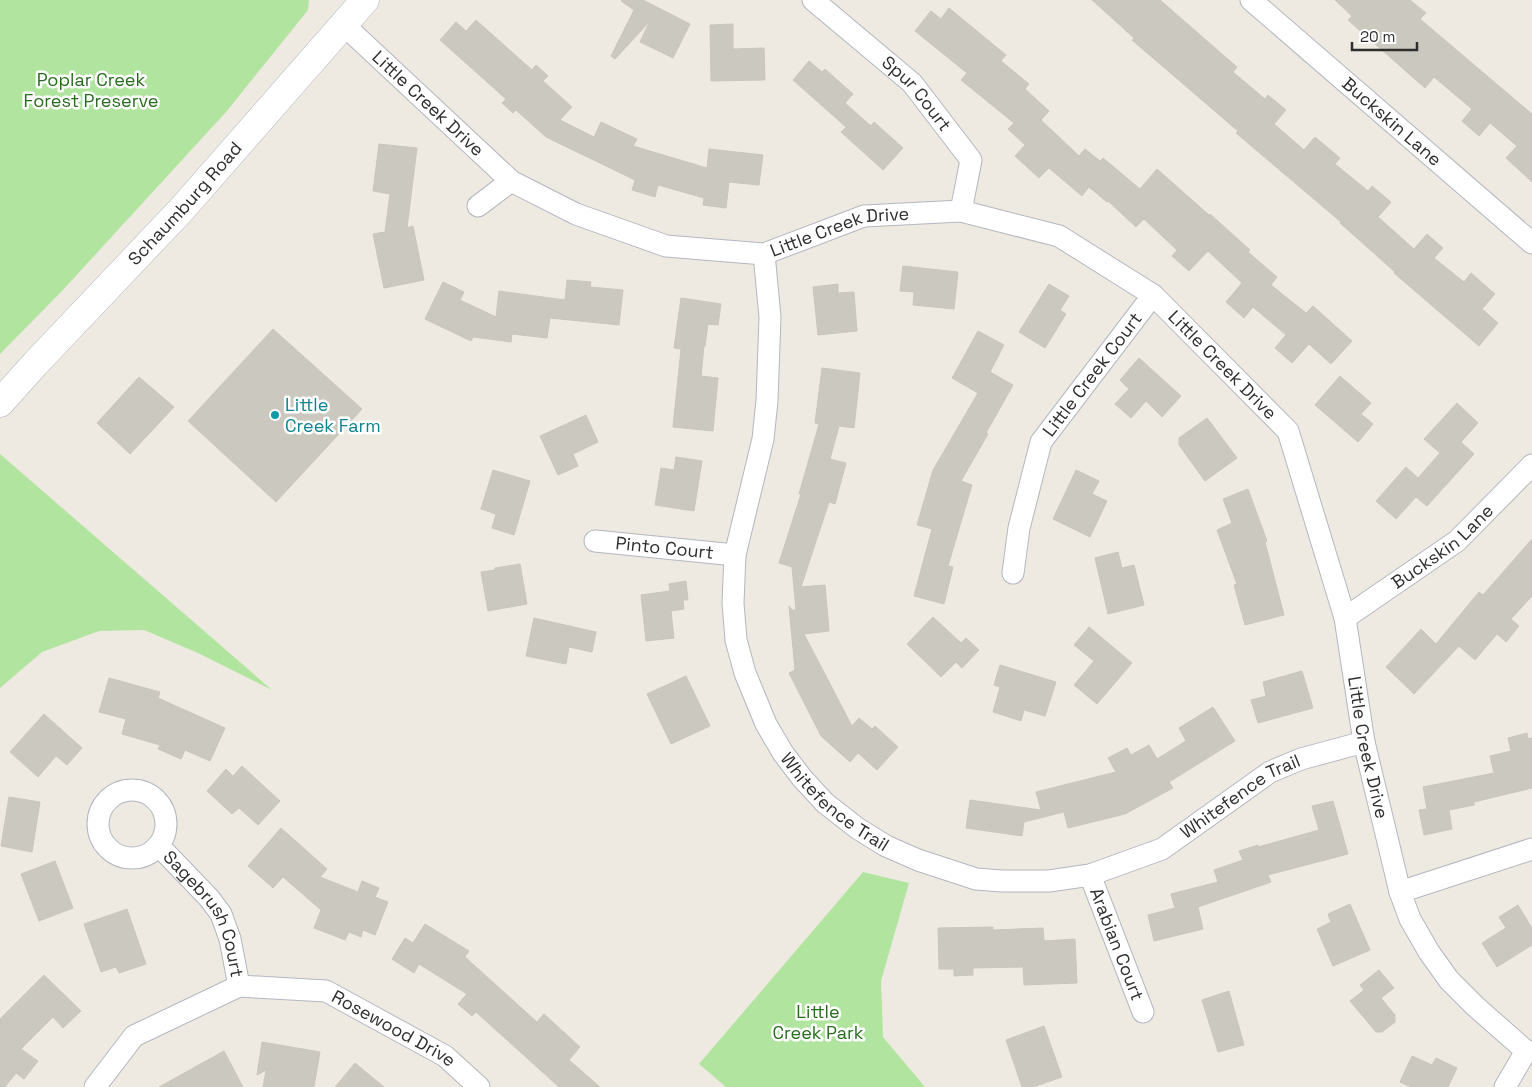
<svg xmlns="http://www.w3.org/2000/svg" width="1532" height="1087" viewBox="0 0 1532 1087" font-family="'Space Grotesk',sans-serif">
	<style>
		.green { fill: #b1e49e }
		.building { fill: #cbc8bf; stroke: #cbc6ba }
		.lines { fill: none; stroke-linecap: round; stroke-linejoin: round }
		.street-casing { stroke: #b4b6c1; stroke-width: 23 }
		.secondary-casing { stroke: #b4b6c1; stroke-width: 29 }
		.street { stroke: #fff; stroke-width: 21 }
		.secondary { stroke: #fff; stroke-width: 28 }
		.culture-dot { fill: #0f9aa8; stroke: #fff; stroke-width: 2 }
		.labels { text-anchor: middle; stroke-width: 5; stroke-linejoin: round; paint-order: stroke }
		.park-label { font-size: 18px; fill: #266d1c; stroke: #fff }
		.street-label { font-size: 18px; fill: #2e2e2e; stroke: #fff }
		.culture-label { font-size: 18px; fill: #0d838f; stroke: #fff; text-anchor: start }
	</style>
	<rect width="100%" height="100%" fill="#efeae1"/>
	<path class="green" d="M0,0H309L308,10L226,112L62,291L0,354Z
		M0,454L272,690L198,653L144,630L99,631L42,652L0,688Z
		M863,872L909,883L881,981L883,1037L925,1087H726L699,1064Z"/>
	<path class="building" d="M622,0H643L690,24L673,58L640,42L650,21L615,59L611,56L634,10L621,1Z
		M1092,0H1160L1237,67L1233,72L1265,99L1268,95L1286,110L1274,124L1304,150L1315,137L1340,158L1335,164L1368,191L1372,186L1391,202L1378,217L1414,249L1427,234L1443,248L1434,258L1464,282L1471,273L1495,294L1482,309L1498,323L1479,346L1394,273L1395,272L1340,223L1341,222L1236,133L1238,131L1132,40L1134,38Z
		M1335,0H1410L1426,13L1420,19L1532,114V182L1506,158L1517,146L1490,123L1479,136L1462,121L1472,109L1434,77L1425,88L1348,20L1352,16Z
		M949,8L1006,55L1001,61L1029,84L1025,89L1049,111L1041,120L1079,156L1085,149L1100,161L1103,158L1140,189L1157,169L1209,215L1210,214L1250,250L1248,252L1277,277L1271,285L1306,313L1313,306L1352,341L1331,364L1309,344L1292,363L1275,348L1286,335L1253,307L1244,318L1226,302L1242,283L1208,251L1189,271L1172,256L1177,250L1144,219L1136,227L1108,201L1107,202L1089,187L1082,196L1049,168L1039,178L1015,156L1025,145L1008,129L1014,123L961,80L967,73L915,31L931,11L941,19Z
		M476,20L532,70L536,65L548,76L543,81L572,107L560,120L594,137L601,122L637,139L633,146L707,168L709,149L763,155L759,185L729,182L726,208L703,205L704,198L658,185L655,197L632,190L635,180L546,137L516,110L513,113L502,103L506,99L440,40L456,22L466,31Z
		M733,24V49L764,48L765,80L711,81L710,25Z
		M809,61L822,72L825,69L853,94L845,103L871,126L874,122L903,148L883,170L841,132L846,127L793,80Z
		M379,144L417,148L407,228L413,226L424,280L384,288L373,234L385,232L390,194L373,191Z
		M903,266L958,272L954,309L913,305L914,292L900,291Z
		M567,280L591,282L590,287L623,290L619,325L550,318L547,338L512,334L511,342L473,337L471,341L425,319L443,282L464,292L460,300L496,317L499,291L565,300Z
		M838,284V293L854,292L857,331L818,335L813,287Z
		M1049,284L1069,296L1060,310L1066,314L1045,348L1019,332Z
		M681,298L721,304L718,325L708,324L705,346H704L701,376L718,378L713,431L673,427L681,349L674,348Z
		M273,329L362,409L276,502L188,421Z
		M978,331L1004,345L990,372L1013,385L986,433L988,434L961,481L972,485L948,566L953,567L944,604L914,596L932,529L917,525L933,470L978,393L952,378Z
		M1139,358L1181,396L1162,417L1146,401L1131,418L1115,404L1129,389L1120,380Z
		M822,368L860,373L854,428L839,426L830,459L846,463L835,504L829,502L801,587L825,585L829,631L804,634L852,726L859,718L872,729L875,726L898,747L877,770L858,753L850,762L821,736L789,673L795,670L789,606L792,610H796L792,567L779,563L801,494H799L819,424L815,423Z
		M1340,376L1371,403L1361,414L1373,424L1358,442L1315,405Z
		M139,377L174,407L130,454L97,423Z
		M1457,403L1478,423L1461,442L1474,454L1427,506L1416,497L1396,519L1376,501L1406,467L1418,478L1440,453L1424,439Z
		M586,415L598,442L573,454L578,466L558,475L540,436Z
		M1207,418L1237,458L1205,481L1179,445V438Z
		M676,457L702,461L694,511L655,505L661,468L674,470Z
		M493,470L530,481L514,535L492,528L496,514L481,509Z
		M1076,470L1099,481L1092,494L1107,501L1090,537L1053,519Z
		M1248,489L1267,541L1265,542L1284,615L1245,625L1234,585L1237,584L1217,530L1232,523L1223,499Z
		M1532,539V596L1511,619L1519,626L1506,642L1497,634L1475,660L1459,646L1414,694L1386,667L1421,629L1436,644L1479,592L1483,595Z
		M1118,552L1122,568L1134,565L1144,605L1108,614L1095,558Z
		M520,564L527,604L488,611L481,572L495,570V568Z
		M686,581L688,600H683L684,609L671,611L674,638L646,641L641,595L670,591L669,584Z
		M933,617L961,643L966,638L979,650L962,668L956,662L941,677L907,644Z
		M534,618L596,632L592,652L569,647L566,664L526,656Z
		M1089,627L1132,663L1097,704L1074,685L1094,661L1074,645Z
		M1000,665L1056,682L1045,716L1024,710L1021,721L993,712L1000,687L994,685Z
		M1302,671L1313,708L1258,723L1251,700L1266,696L1263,682Z
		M686,676L710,726L671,744L647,694Z
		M109,678L160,692L158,698L225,728L210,761L185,750L181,759L158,749L160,745L122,734L126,719L99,712Z
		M1213,707L1235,741L1169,782L1173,788L1125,814L1068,828L1064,812L1024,822L1022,836L966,828L970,800L1041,810L1036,792L1116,772L1108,758L1127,748L1131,755L1149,745L1157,759L1186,741L1179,728Z
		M44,714L82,748L67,765L56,756L38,777L10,752Z
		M1527,733L1528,739L1532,738V788L1474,802V805L1449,810L1452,829L1424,835L1419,810L1427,809L1423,787L1494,773L1490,756L1511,751L1508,738Z
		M242,766L280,801L258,825L239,808L232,814L207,791L226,769L233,776Z
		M9,797L40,802L32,852L1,846Z
		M1333,801L1348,854L1268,875L1271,882L1198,907L1203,929L1154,941L1148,915L1175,908L1171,894L1218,882L1214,870L1243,860L1239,851L1258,845V847L1319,830L1312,806Z
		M281,828L327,869L320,877L358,892L362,881L379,888L375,897L388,902L375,935L363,930L361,937L349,932L345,940L314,928L321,910L283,877L273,888L248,866Z
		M55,861L73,908L39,921L21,874Z
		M1350,904L1370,950L1333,966L1317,929L1331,922L1328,914Z
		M1518,905L1532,928V945L1497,967L1482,943L1506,928L1499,917Z
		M127,909L146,964L119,973L116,967L101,972L84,924Z
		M425,924L469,951L465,957L537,1022L544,1014L580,1047L569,1060L600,1087H559L476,1012L472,1016L458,1004L467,994L419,964L414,973L392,959L405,938L413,943Z
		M993,927V930L1043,928L1044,941L1075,939L1077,983L1024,985L1023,967L973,968V975L954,976V969H939L938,928Z
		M1379,970L1394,988L1381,998L1395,1015V1022L1382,1032H1376L1350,1001L1364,990L1360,985Z
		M44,975L81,1011L63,1028L53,1017L21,1049L38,1061L24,1079L16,1073L5,1087H0V1019Z
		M1229,991L1244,1045L1218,1052L1202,1000Z
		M1044,1026L1062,1077L1033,1087H1022L1006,1040Z
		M262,1042L320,1052L314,1087H263L266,1070L257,1075Z
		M224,1051L243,1087H159Z
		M1412,1056L1432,1065L1436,1058L1457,1068L1448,1087H1411L1400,1082Z
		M355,1063L384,1087H335Z"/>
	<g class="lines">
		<g class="street-casing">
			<g id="street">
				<path id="s1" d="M813,0L912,83L971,160L961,211"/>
				<path id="s2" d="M1251,0L1532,243"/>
				<path id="s3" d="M344,25L511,181L576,214L666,246L764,254L864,216L961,211L1059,236L1153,295L1288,431L1345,618L1364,742L1400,892L1410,919L1429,952L1449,980L1475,1006L1526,1051L1532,1052"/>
				<path d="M478,206L511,181"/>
				<path id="s4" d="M764,254L770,317L767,401L763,439L735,555L733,603L736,640L745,673L766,724L783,753L802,778L825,803L857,828L886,846L918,860L976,879L1002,881H1049L1090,875L1162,849L1270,772L1301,759L1364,742"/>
				<path id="s5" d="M595,541L735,555"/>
				<path id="s6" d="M1013,573L1019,528L1041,442L1153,295"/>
				<path id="s7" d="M1345,618L1457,541L1532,465"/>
				<circle cx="132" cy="824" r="34"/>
				<path id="s8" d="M159,846L209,898L221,914L230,939L239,986"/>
				<path id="s9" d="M1090,875L1143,1012"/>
				<path d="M1400,892L1532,849"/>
				<path id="s10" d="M95,1087L134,1036L239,986L326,991L445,1056L479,1087"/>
				<path d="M1505,1087L1526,1051"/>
			</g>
		</g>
		<g class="secondary-casing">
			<g id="secondary">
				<path id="s11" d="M0,403L35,364L182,209L365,0"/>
			</g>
		</g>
		<use href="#street" class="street"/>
		<use href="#secondary" class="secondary"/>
	</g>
	<circle class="culture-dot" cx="275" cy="415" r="5"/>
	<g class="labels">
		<g class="park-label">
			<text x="91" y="86">Poplar Creek<tspan x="91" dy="21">Forest Preserve</tspan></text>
			<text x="818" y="1018">Little<tspan x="818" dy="21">Creek Park</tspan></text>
		</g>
		<g class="street-label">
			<text dy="6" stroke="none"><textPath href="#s1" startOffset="140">Spur Court</textPath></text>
			<text dy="6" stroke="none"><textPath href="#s3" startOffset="115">Little Creek Drive</textPath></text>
			<text dy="6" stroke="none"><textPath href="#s2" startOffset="186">Buckskin Lane</textPath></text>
			<text dy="6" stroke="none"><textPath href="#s11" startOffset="272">Schaumburg Road</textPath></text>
			<text dy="6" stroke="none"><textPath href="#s3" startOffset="575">Little Creek Drive</textPath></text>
			<text dy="6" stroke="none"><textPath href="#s3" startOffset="1010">Little Creek Drive</textPath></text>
			<text dy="6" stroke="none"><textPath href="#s6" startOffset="219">Little Creek Court</textPath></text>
			<text dy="6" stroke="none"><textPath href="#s7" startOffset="121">Buckskin Lane</textPath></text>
			<text dy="6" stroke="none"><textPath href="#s5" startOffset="70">Pinto Court</textPath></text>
			<text dy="6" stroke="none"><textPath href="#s3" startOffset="1430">Little Creek Drive</textPath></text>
			<text dy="6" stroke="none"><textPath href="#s4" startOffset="1035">Whitefence Trail</textPath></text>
			<text dy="6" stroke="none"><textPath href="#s4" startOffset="585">Whitefence Trail</textPath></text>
			<text dy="6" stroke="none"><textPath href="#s8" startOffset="84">Sagebrush Court</textPath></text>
			<text dy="6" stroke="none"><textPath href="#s9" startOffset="74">Arabian Court</textPath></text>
			<text dy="6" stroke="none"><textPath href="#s10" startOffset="345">Rosewood Drive</textPath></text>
		</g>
		<g class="culture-label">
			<text x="285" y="411">Little<tspan x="285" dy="21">Creek Farm</tspan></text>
		</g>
	</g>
	<path d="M1352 42v8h65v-8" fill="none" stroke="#2e2e2e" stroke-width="2.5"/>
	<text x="1360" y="42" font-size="15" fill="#2e2e2e" stroke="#ffffff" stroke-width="4" paint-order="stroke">20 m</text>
</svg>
